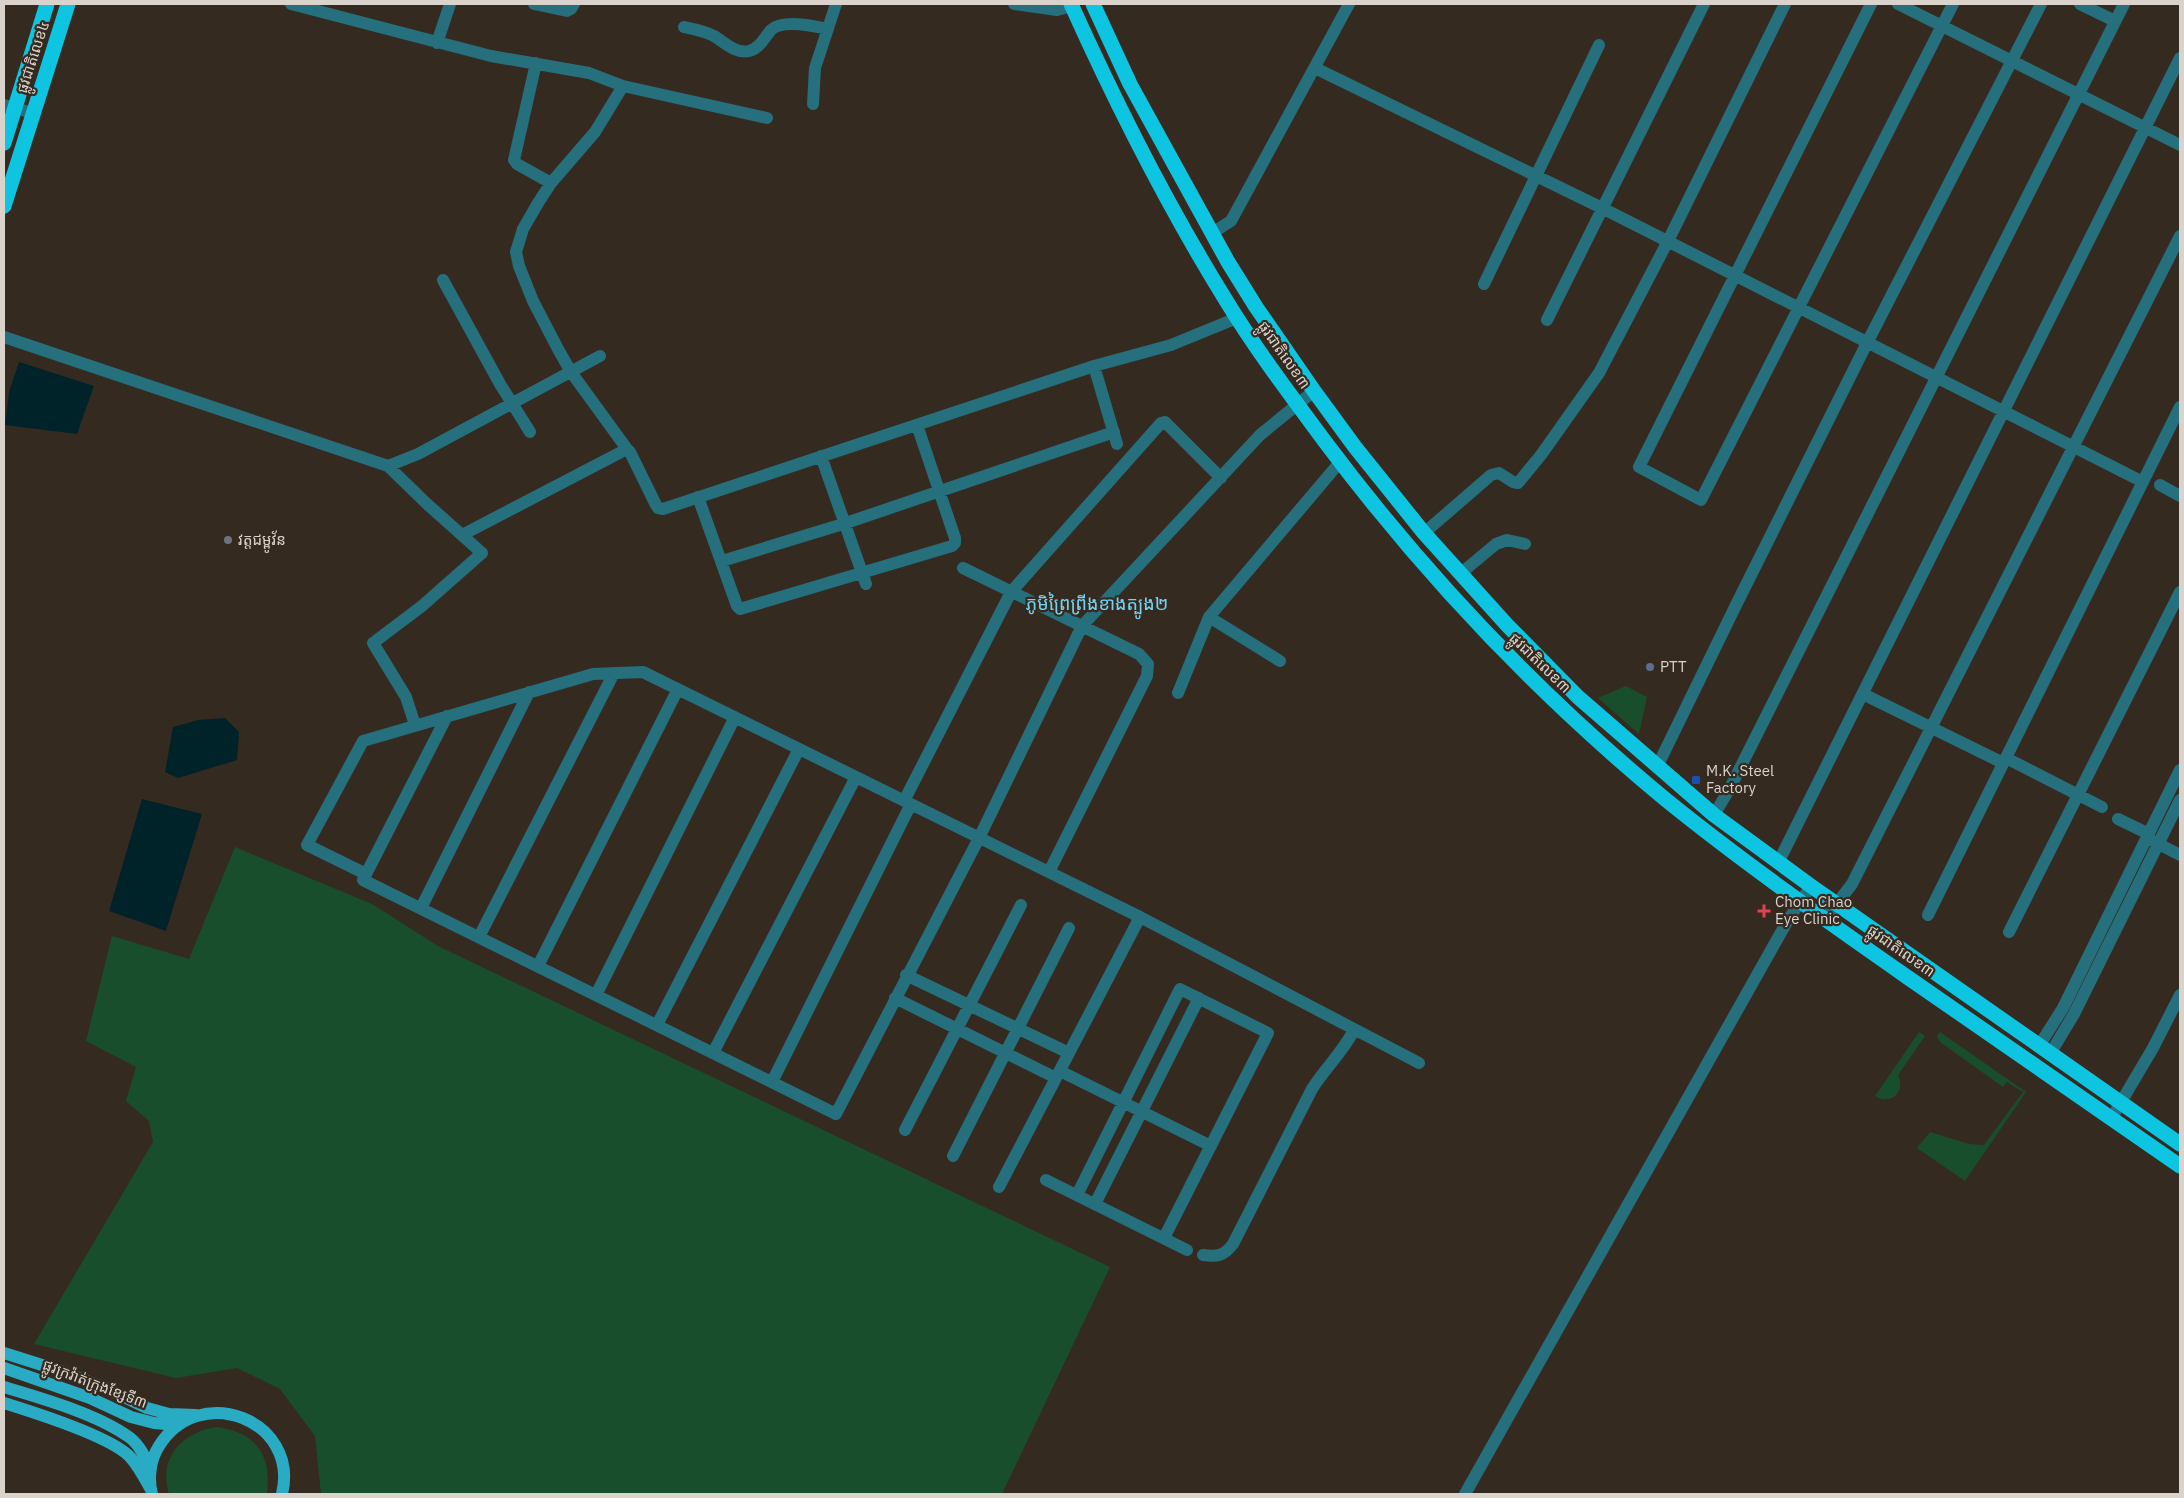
<svg xmlns="http://www.w3.org/2000/svg" width="2184" height="1498" viewBox="0 0 2184 1498" font-family="'IBM Plex Sans','Noto Sans Khmer',sans-serif">
	<style>
		.green { fill: #194e2d }
		.water { fill: #002329 }
		.lines { fill: none; stroke-linecap: round; stroke-linejoin: round }
		.minor { stroke: #266f7d; stroke-width: 12 }
		.major { stroke: #29acc3; stroke-width: 12 }
		.highway { stroke: #0ec5e1; stroke-width: 15 }
		.worship-dot { fill: #6b7280; stroke: #352a20; stroke-width: 2 }
		.service-dot { fill: #5c6f8a; stroke: #352a20; stroke-width: 2 }
		.transit-dot { fill: #1a4fb4; stroke: #352a20; stroke-width: 2 }
		.health-dot { fill: #e0444e; stroke: #352a20; stroke-width: 2 }
		.labels { text-anchor: middle; stroke-width: 4.5; stroke-linejoin: round; paint-order: stroke }
		.street-label { font-size: 15px; fill: #dad3cc; stroke: #352a20 }
		.poi-label { font-size: 15px; fill: #dad3cc; stroke: #352a20; text-anchor: start }
		.quarter-label { font-size: 18px; fill: #74d3f2; stroke: #352a20 }
	</style>
	<rect width="100%" height="100%" fill="#352a20"/>
	<path class="green" d="M1626,686L1647,697L1639,734L1598,698Z
		M235,847L372,904L438,946L1110,1267L1002,1494H321L315,1436L280,1389L237,1368L176,1378L34,1344L153,1142L149,1121L126,1101L136,1067L86,1041L112,936L189,959Z
		M1919,1032L1925,1036L1898,1075C1906,1092 1891,1106 1875,1096Z
		M1940,1032L2026,1092L1965,1181L1917,1148L1930,1132L1969,1144L1984,1145L2023,1092L2007,1082L2003,1087L1940,1042L1937,1036Z
		M216,1427C256,1432 272,1455 267,1494H169C158,1457 182,1433 216,1427Z"/>
	<path class="water" d="M19,362L94,386L77,434L5,425L9,392Z
		M225,718L239,732L237,760L178,778L165,772L173,727L198,720Z
		M142,799L202,814L166,931L109,911Z"/>
	<g class="lines">
		<path class="minor" d="M291,4L491,56L589,73L623,86L767,118
			M534,4L567,11L571,9L574,4
			M1014,4L1057,10L1072,6
			M1871,4L1639,467L1701,500L1953,4
			M1898,4L2180,145
			M2080,4L2115,21
			M684,27C694,29 705,31 714,36C724,42 735,54 749,51C760,48 764,38 771,30C782,19 814,26 828,29
			M437,43L450,4
			M536,63L514,160L517,164L551,183
			M1315,68L1602,208L2143,482
			M623,86L595,132L551,183L538,203L523,229L516,252L519,266L533,301L558,349L571,372L627,449
			M813,104L815,68L836,4
			M4,105L33,113
			M1212,233L1231,221L1349,4
			M443,280L500,384L530,432
			M1484,284L1599,45
			M1547,320L1704,4
			M4,337L388,466L418,454L600,356
			M1094,366L1117,444
			M821,456L866,584
			M388,466L426,503L482,553L422,606L373,643L406,697L415,725
			M2160,485L2180,496
			M698,497L737,606L740,609L952,546L955,543V538L917,425
			M1424,533L1491,475L1499,473L1513,482L1518,483L1541,455L1599,373L1668,241L1785,4
			M462,535L627,449L630,452L656,505L658,508L663,509L1094,366L1171,345L1237,318
			M722,561L843,524L1114,432
			M963,568L1139,654L1148,664L1147,676L1049,872
			M1460,574L1496,544L1507,540L1525,544
			M1209,617L1280,661
			M1178,693L1209,617L1340,462
			M1863,694L2003,763
			M447,716L363,880L836,1114L979,838L1082,626L1260,435L1314,391
			M2006,758L2102,807
			M1657,767L1737,603L1867,343L2041,4
			M904,801L1011,592L1161,423L1165,422L1221,478
			M1714,815L1730,788L2124,4
			M2118,819L2149,834
			M2151,840L2180,855
			M1778,863L2180,58
			M366,874L307,845L363,741L593,674L643,672L1140,917L1419,1063
			M421,908L529,692
			M1928,915L2180,407
			M1825,919L1852,884L2180,236
			M2009,932L2180,592
			M479,937L614,673
			M538,966L678,689
			M906,975L1069,1053
			M596,995L735,717
			M895,998L1056,1078
			M657,1025L799,749
			M2039,1046L2063,1008L2180,770
			M713,1053L856,777
			M2050,1054L2074,1014L2180,800
			M1060,1071L1211,1146
			M772,1082L911,804
			M2111,1119L2153,1048L2180,995
			M905,1130L1021,905
			M953,1156L1069,928
			M1046,1180L1187,1250
			M999,1187L1140,917
			M1077,1195L1180,989L1268,1033L1164,1238
			M1095,1204L1199,998
			M1203,1255C1217,1257 1224,1256 1233,1244L1312,1089C1325,1068 1343,1052 1354,1030
			M1465,1494L1788,920L1811,886"/>
		<path class="major" d="M4,1353L61,1371L108,1389L147,1408L169,1414L196,1415
			M4,1368L90,1398L131,1417L154,1423L177,1425
			M4,1387C41,1398 97,1414 129,1437C139,1444 145,1457 150,1468
			M4,1403C33,1412 113,1437 131,1458C139,1467 144,1477 150,1488
			M152,1494C148,1479 150,1460 159,1446C199,1381 300,1420 282,1494"/>
		<path class="highway" d="M1071,4C1117,106 1168,207 1227,302C1257,351 1292,397 1326,443C1425,575 1538,694 1665,799C1744,863 1827,921 1910,979C2000,1041 2090,1104 2180,1166
			M1093,4L1130,84L1228,262L1256,307L1314,391L1355,447L1424,533L1507,625L1578,697L1714,815L1811,886L2180,1144
			M4,143L47,4
			M4,206L68,4"/>
	</g>
	<circle class="worship-dot" cx="228" cy="540" r="5"/>
	<circle class="service-dot" cx="1650" cy="667" r="5"/>
	<rect class="transit-dot" x="1691" y="775" width="10" height="10" rx="2.5"/>
	<path class="health-dot" d="M1761.5 903.5h5v5h5v5h-5v5h-5v-5h-5v-5h5z"/>
	<g class="labels">
		<g class="street-label">
			<text transform="translate(33 57) rotate(-72)" y="5">ផ្លូវជាតិលេខ៤</text>
			<text transform="translate(1284 355) rotate(55)" y="5">ផ្លូវជាតិលេខ៣</text>
			<text transform="translate(1540 663) rotate(44)" y="5">ផ្លូវជាតិលេខ៣</text>
			<text transform="translate(1901 951) rotate(35)" y="5">ផ្លូវជាតិលេខ៣</text>
			<text transform="translate(95 1384) rotate(21)" y="5">ផ្លូវក្រវ៉ាត់ក្រុងខ្សែទី៣</text>
		</g>
		<g class="poi-label">
			<text x="238" y="545">វត្តជម្ពូវ័ន</text>
			<text x="1660" y="672">PTT</text>
			<text x="1706" y="776">M.K. Steel<tspan x="1706" dy="17">Factory</tspan></text>
			<text x="1775" y="907">Chom Chao<tspan x="1775" dy="17">Eye Clinic</tspan></text>
		</g>
		<g class="quarter-label">
			<text x="1097" y="610">ភូមិព្រៃព្រីងខាងត្បូង២</text>
		</g>
	</g>
	<rect width="2184" height="1498" fill="none" stroke="#dad3cc" stroke-width="10"/>
</svg>
